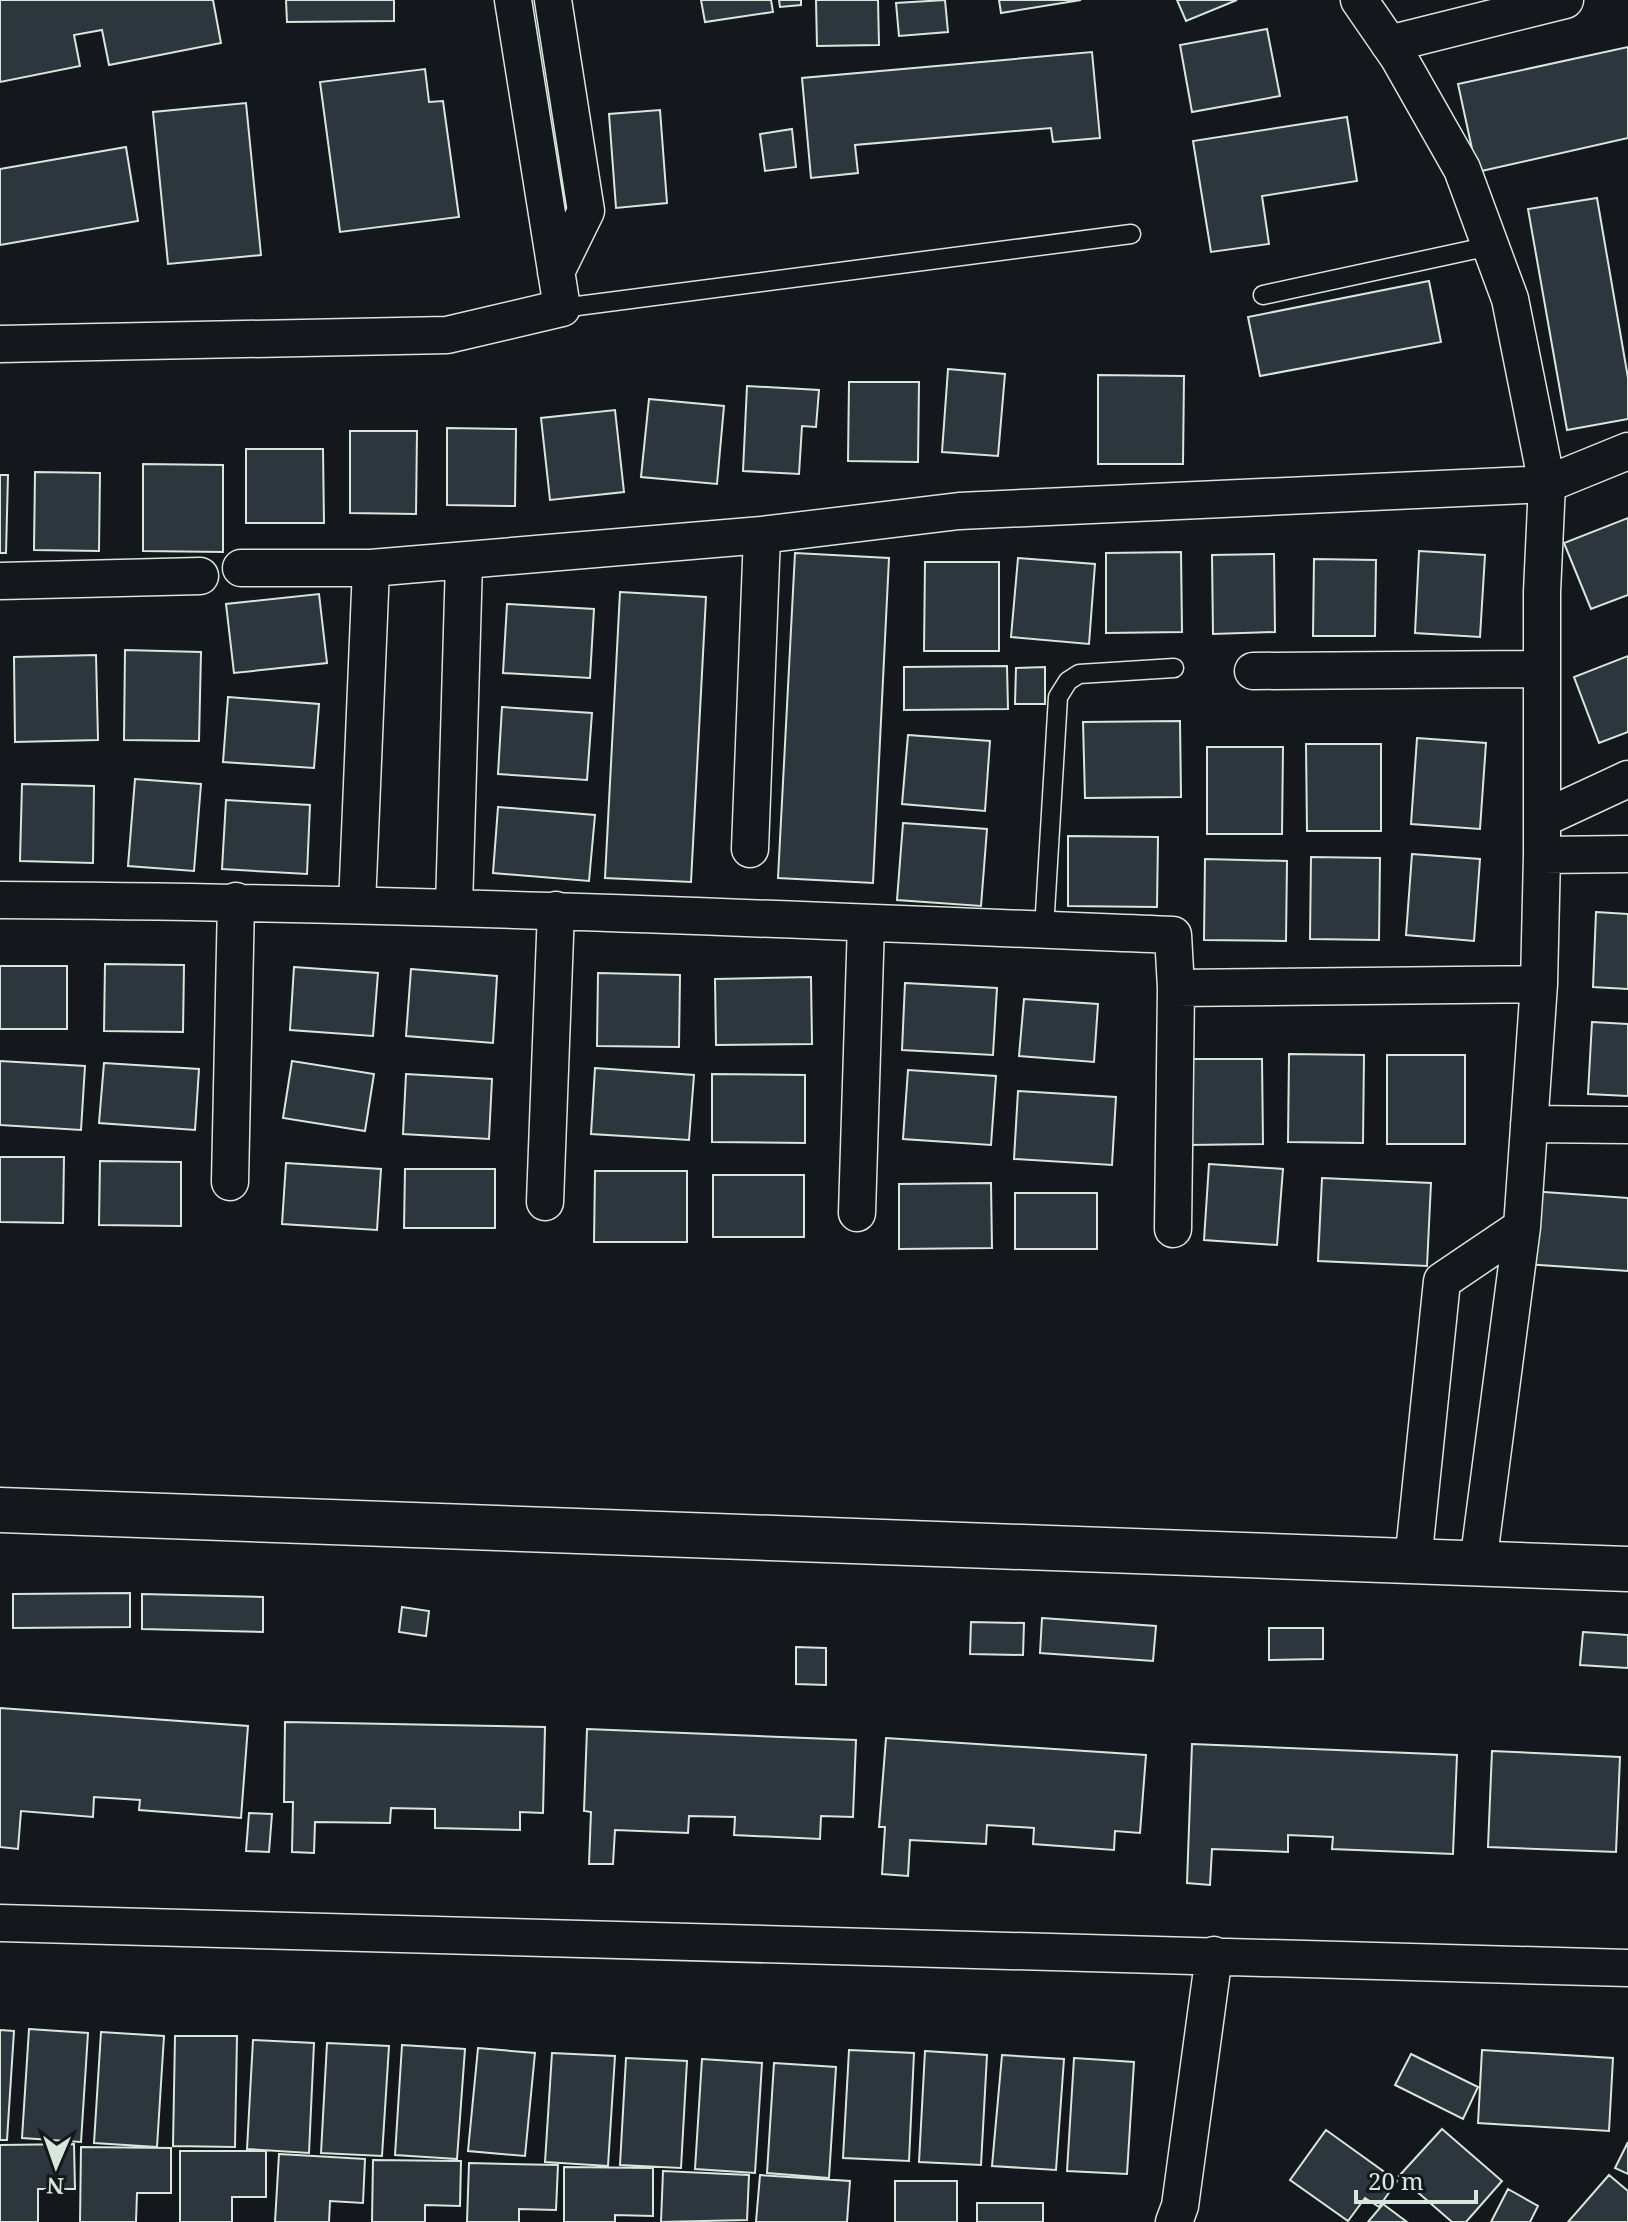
<svg xmlns="http://www.w3.org/2000/svg" width="1628" height="2222" viewBox="0 0 1628 2222" font-family="'Noto Serif',serif">
	<style>
		.building { fill: #2c363c; stroke: #d8e6dc; stroke-width: 2 }
		.lines { fill: none; stroke-linecap: round; stroke-linejoin: round }
		.lane-casing { stroke: #d8e6dc; stroke-width: 21 }
		.street-casing { stroke: #d8e6dc; stroke-width: 39 }
		.secondary-casing { stroke: #d8e6dc; stroke-width: 47 }
		.lane { stroke: #14181c; stroke-width: 18 }
		.street { stroke: #14181c; stroke-width: 36 }
		.secondary { stroke: #14181c; stroke-width: 44 }
	</style>
	<rect width="100%" height="100%" fill="#14181c"/>
	<path class="building" d="M0,0H213L221,43L109,65L102,30L74,35L80,66L0,82Z
		M286,0H394V21L287,22Z
		M701,0H771L773,12L705,22Z
		M779,0H801V5L780,7Z
		M816,0H878L879,45L817,46Z
		M945,0L948,32L899,36L896,3Z
		M999,0H1081L1001,13Z
		M1177,0H1237L1186,21Z
		M1267,29L1280,96L1192,112L1180,45Z
		M1628,47V138L1477,172L1458,84Z
		M1092,52L1100,138L1053,142L1051,128L855,145L858,173L811,178L802,78Z
		M425,69L429,102L443,101L459,217L340,232L320,82Z
		M246,103L261,255L168,264L153,112Z
		M660,110L667,203L616,208L609,114Z
		M1347,117L1357,181L1262,196L1269,244L1211,252L1193,141Z
		M792,129L796,167L765,171L760,134Z
		M126,147L138,221L0,245V169Z
		M1597,198L1628,378V419L1567,430L1528,209Z
		M1429,281L1441,342L1260,376L1248,317Z
		M948,369L1005,374L998,456L942,452Z
		M1098,375L1184,376L1183,464H1098Z
		M849,382H919L918,462L848,461Z
		M747,386L819,390L816,427L802,426L799,474L743,471Z
		M649,399L724,406L717,484L641,477Z
		M615,410L624,492L550,500L541,418Z
		M447,428L516,429L515,506L447,505Z
		M350,431H417L416,514L350,513Z
		M246,449H323L324,523H246Z
		M143,464L223,465V552L143,551Z
		M35,472L100,473L99,551L34,550Z
		M0,475H8L6,553H0Z
		M1628,518V595L1591,609L1564,543Z
		M1419,551L1485,555L1480,637L1415,633Z
		M1181,552L1182,632L1106,633V553Z
		M795,553L889,558L873,883L778,878Z
		M1274,554L1275,632L1213,634L1212,555Z
		M1018,558L1095,564L1089,644L1011,637Z
		M1314,559L1376,560L1375,636H1313Z
		M925,562H999V651H924Z
		M620,592L706,597L691,882L605,878Z
		M319,594L327,663L234,673L226,604Z
		M507,604L594,609L590,678L503,673Z
		M125,650L201,652L199,741L124,740Z
		M96,655L98,740L15,742L14,657Z
		M1628,656V732L1599,743L1574,677Z
		M1007,666L1008,709L904,710V667Z
		M1045,667V704H1015L1016,668Z
		M228,697L319,704L314,768L223,762Z
		M502,707L592,713L587,780L498,774Z
		M1180,721L1181,797L1085,798L1083,722Z
		M908,735L990,741L985,811L902,804Z
		M1417,738L1486,743L1480,829L1411,824Z
		M1306,744H1381V831H1307Z
		M1207,747H1283L1282,834H1207Z
		M135,779L201,784L194,871L128,866Z
		M22,784L94,786L93,863L20,861Z
		M226,800L310,805L307,874L222,869Z
		M498,807L595,815L589,881L493,873Z
		M903,823L987,829L981,906L897,900Z
		M1068,836L1158,837L1157,907L1068,906Z
		M1412,854L1480,859L1474,941L1406,935Z
		M1311,857L1380,858L1379,940L1310,939Z
		M1205,859L1287,861L1286,941L1204,940Z
		M1596,912L1628,914V989L1593,987Z
		M105,964L184,965L183,1032L104,1031Z
		M0,966H67V1029H0Z
		M294,967L378,973L373,1036L290,1030Z
		M411,969L497,976L493,1043L406,1036Z
		M598,973L680,975L679,1047L597,1046Z
		M811,977L812,1044L716,1045L715,979Z
		M905,983L997,988L993,1055L902,1050Z
		M1024,999L1098,1004L1094,1062L1019,1056Z
		M1592,1022L1628,1024V1096L1588,1094Z
		M1289,1054L1364,1055L1363,1143L1288,1142Z
		M1387,1055H1465V1144H1387Z
		M1188,1059H1262L1263,1144L1189,1145Z
		M0,1061L85,1066L81,1130L0,1125Z
		M292,1061L374,1074L365,1131L283,1118Z
		M104,1063L199,1069L195,1130L99,1123Z
		M595,1068L694,1075L689,1140L591,1134Z
		M908,1070L996,1076L991,1145L903,1139Z
		M406,1074L492,1079L489,1139L403,1134Z
		M712,1074L805,1075V1143L712,1142Z
		M1018,1091L1116,1097L1112,1165L1014,1159Z
		M0,1157H64L63,1223L0,1222Z
		M100,1161L181,1162V1226L99,1225Z
		M286,1163L381,1169L377,1230L282,1224Z
		M1209,1164L1283,1169L1277,1245L1204,1240Z
		M405,1169H495V1228H404Z
		M595,1171H687V1242H594Z
		M713,1175H804V1237H713Z
		M1322,1178L1431,1183L1427,1266L1318,1261Z
		M991,1183L992,1248L899,1249V1184Z
		M1530,1191L1628,1198V1271L1525,1264Z
		M1015,1193H1097V1249H1015Z
		M130,1593V1627L13,1628V1594Z
		M142,1594L263,1597V1632L142,1629Z
		M402,1607L429,1611L426,1636L399,1632Z
		M1042,1618L1156,1626L1153,1661L1040,1653Z
		M971,1622L1024,1623L1023,1655L970,1654Z
		M1269,1628H1323V1659L1269,1660Z
		M1583,1632L1628,1635V1668L1580,1665Z
		M796,1647L826,1648V1685L796,1684Z
		M0,1708L248,1726L241,1818L139,1810L140,1800L94,1797L93,1817L21,1811L18,1849L0,1847Z
		M285,1722L545,1727L543,1813L520,1812V1830L435,1828V1809L391,1808L390,1823L315,1822L314,1853L292,1852L293,1802H284Z
		M587,1729L856,1740L853,1817L821,1816L820,1839L734,1835L735,1817L689,1816L688,1833L615,1830L613,1864H589L591,1812L584,1811Z
		M886,1738L1146,1755L1140,1833L1115,1831L1114,1850L1033,1844L1034,1828L987,1825L986,1844L910,1840L908,1876L882,1874L885,1827H879Z
		M1192,1744L1457,1755L1453,1854L1332,1849L1333,1837L1288,1835V1852L1212,1849L1210,1885L1187,1883Z
		M1492,1751L1620,1757L1616,1852L1488,1847Z
		M249,1813L272,1814L269,1852L246,1851Z
		M29,2029L88,2033L81,2142L22,2138Z
		M0,2030L14,2031L7,2140H0Z
		M101,2032L164,2036L157,2147L94,2143Z
		M175,2036H237L235,2147L173,2146Z
		M253,2040L314,2043L309,2153L247,2149Z
		M327,2043L389,2046L382,2156L321,2153Z
		M402,2045L465,2049L457,2159L395,2155Z
		M478,2048L535,2053L525,2156L468,2151Z
		M849,2050L914,2053L909,2161L843,2158Z
		M1482,2050L1613,2058L1609,2131L1478,2123Z
		M925,2051L987,2055L981,2165L919,2162Z
		M552,2053L615,2056L608,2166L545,2162Z
		M1411,2054L1478,2087L1463,2119L1395,2085Z
		M1002,2055L1064,2059L1056,2170L992,2166Z
		M626,2058L687,2061L681,2168L620,2165Z
		M1074,2058L1134,2062L1127,2174L1067,2171Z
		M702,2059L762,2063L755,2173L695,2169Z
		M774,2063L836,2067L829,2178L767,2173Z
		M1442,2129L1502,2181L1466,2222H1452L1399,2176Z
		M1326,2130L1397,2181L1379,2207L1365,2198L1348,2221L1290,2180Z
		M1628,2142V2174L1615,2168Z
		M74,2144L75,2189H38V2222H0V2145Z
		M81,2147L171,2148V2193H137L136,2222H80Z
		M180,2151H266V2197H232V2222H180Z
		M279,2154L365,2159L363,2203L330,2201L329,2222H275Z
		M373,2160L461,2161L460,2206L425,2205V2222H372Z
		M469,2163L558,2165L556,2210L519,2209V2222H467Z
		M564,2167L653,2168V2216L615,2215V2222H564Z
		M663,2171L749,2175L747,2220L661,2222Z
		M760,2175L850,2181L847,2222H756Z
		M1609,2175L1628,2191V2222H1568Z
		M895,2181H957V2222H895Z
		M1508,2189L1538,2206L1530,2222H1491Z
		M977,2203H1043V2222H977Z
		M1383,2204L1407,2222H1368Z"/>
	<g class="lines">
		<g class="lane-casing">
			<path id="lane" d="M1263,295L1490,246
				M562,308L1131,234
				M1044,929L1058,697L1068,681L1079,674L1174,668"/>
		</g>
		<g class="street-casing">
			<path id="street" d="M553,0L586,211L556,272
				M1359,0L1399,58L1462,169L1510,299L1547,484L1542,592V855L1539,984L1522,1227L1478,1564
				M1389,44L1565,0
				M0,344L447,335L562,308L513,0
				M241,568H371
				M0,581L200,576
				M1253,671L1542,669
				M1542,819L1628,779
				M750,849L762,535
				M1542,855L1628,854
				M0,900C391,902 782,919 1173,935L1176,988L1173,1229
				M357,905L371,568L762,535L959,511L1547,484L1628,451
				M454,907L464,562
				M1176,988L1539,984
				M1529,1124L1628,1125
				M230,1182L236,901
				M545,1202L556,910
				M857,1213L866,923
				M1413,1562L1442,1281L1522,1227
				M0,1923L1628,1968
				M1174,2222L1180,2206L1214,1955"/>
		</g>
		<g class="secondary-casing">
			<path id="secondary" d="M0,1510L1628,1569"/>
		</g>
		<use href="#lane" class="lane"/>
		<use href="#street" class="street"/>
		<use href="#secondary" class="secondary"/>
	</g>
	<g transform="translate(56 2166) rotate(182)" stroke="#14181c" stroke-width="6" paint-order="stroke">
	<path d="M0-6L14 30L0 20L-14 30Z" fill="#d8e6dc"/>
	<text y="-12" font-size="22" font-weight="bold" text-anchor="middle" fill="#d8e6dc">N</text>
	</g>
	<path d="M1356 2190v12h120v-12" fill="none" stroke="#d8e6dc" stroke-width="4"/>
	<text x="1368" y="2190" font-size="24" fill="#d8e6dc" stroke="#14181c" stroke-width="6" paint-order="stroke">20 m</text>
</svg>
